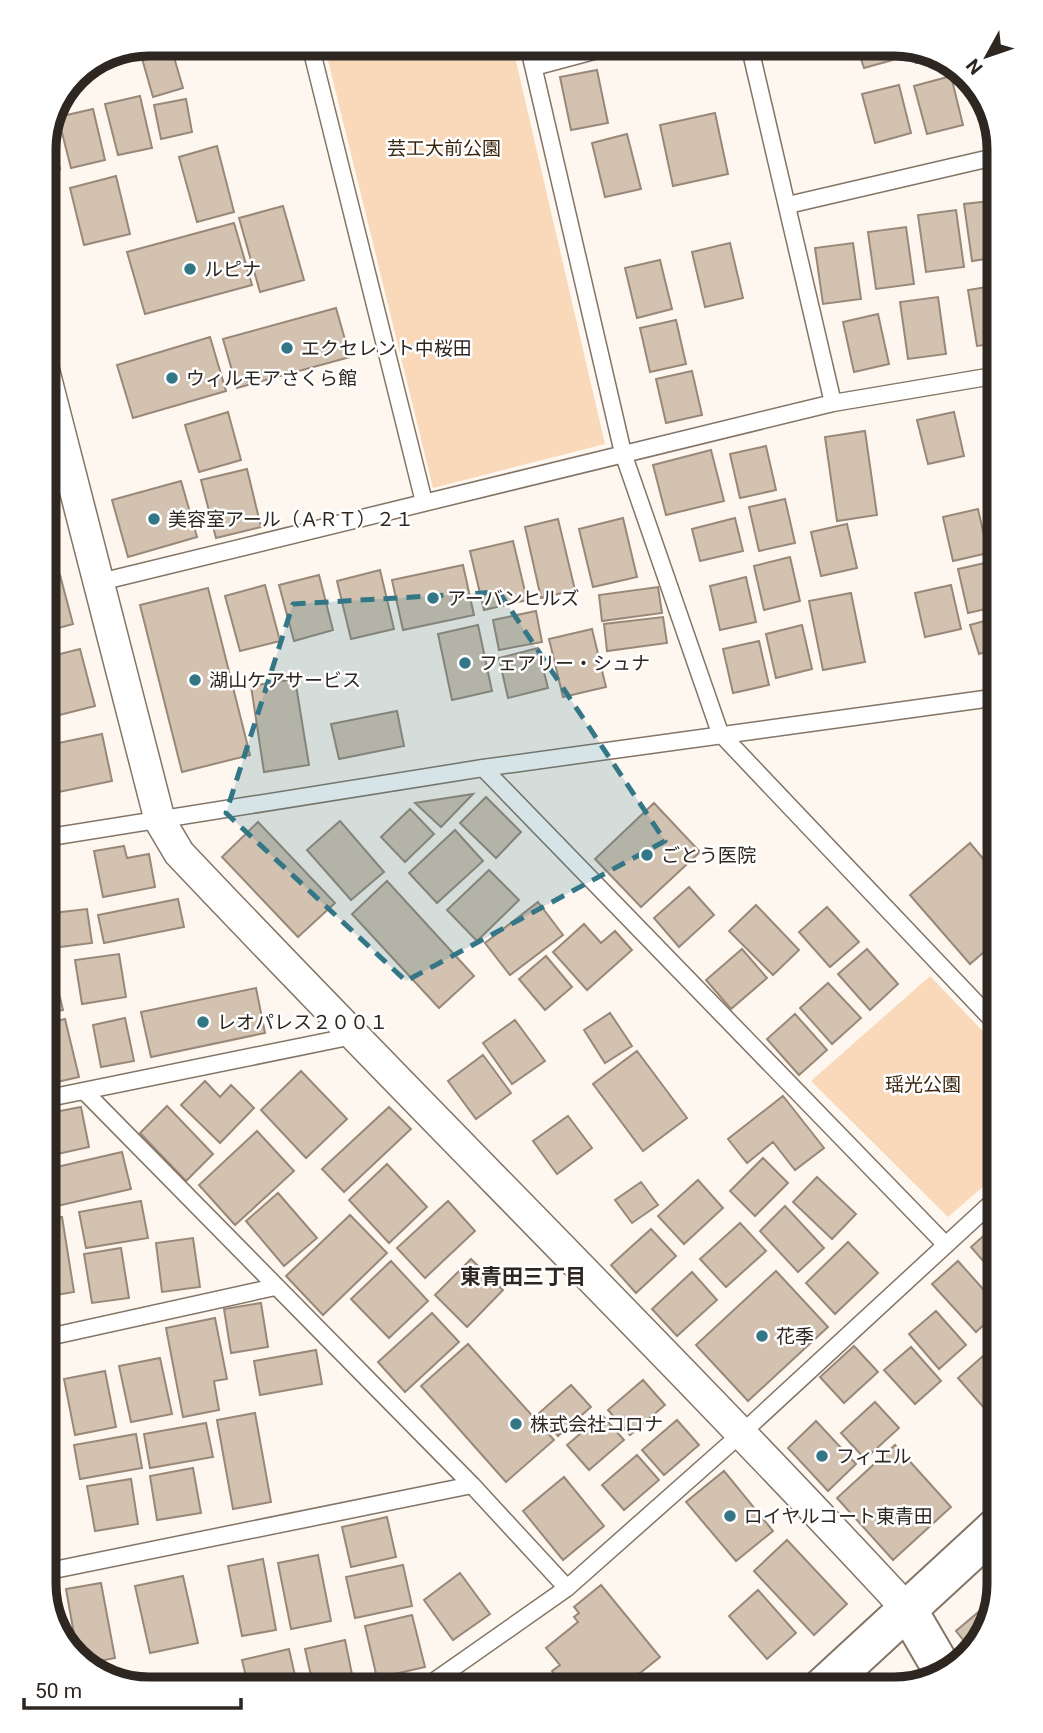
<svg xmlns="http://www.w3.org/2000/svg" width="1043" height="1733" viewBox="0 0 1043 1733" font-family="Roboto,'Noto Sans JP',sans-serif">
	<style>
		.green { fill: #f9d9ba }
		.building { fill: #d4c2b1; stroke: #998878; stroke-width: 2 }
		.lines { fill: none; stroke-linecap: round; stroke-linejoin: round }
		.lane-casing { stroke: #847465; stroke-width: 19 }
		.street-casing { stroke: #847465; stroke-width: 33 }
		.secondary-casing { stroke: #847465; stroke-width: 42 }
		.lane { stroke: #fff; stroke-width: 16 }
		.street { stroke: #fff; stroke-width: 30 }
		.secondary { stroke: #fff; stroke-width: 38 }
		.marked { fill: #337787; fill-opacity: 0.2; stroke: #337787; stroke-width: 5; stroke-dasharray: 14 9; stroke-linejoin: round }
		.poi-dot { fill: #337787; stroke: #fff; stroke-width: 2.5 }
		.labels { text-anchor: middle; stroke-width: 5; stroke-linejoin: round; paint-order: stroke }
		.park-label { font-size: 19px; fill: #3b260f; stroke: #fff }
		.poi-label { font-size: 19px; fill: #2e2721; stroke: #fff; text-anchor: start }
		.neighbourhood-label { font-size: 21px; font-weight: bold; fill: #2e2721; stroke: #fff }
		.rim { fill: none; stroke: #2e2721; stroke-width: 9 }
	</style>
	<rect width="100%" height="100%" fill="#fef7f0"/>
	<path class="green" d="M324,44H512L605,444L433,488Z
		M930,976L999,1048V1173L948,1217L811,1081Z"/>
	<path class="building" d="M856,44H896L900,58L864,68Z
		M171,47L183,88L153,97L141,55Z
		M912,48L938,57L916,63Z
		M597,70L608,123L571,130L560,77Z
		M951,76L963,125L927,134L914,86Z
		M899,85L911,133L875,143L862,94Z
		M979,92L989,103L991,112L985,114Z
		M140,96L152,148L118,155L105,104Z
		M186,99L192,132L161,139L154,105Z
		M93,109L105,160L71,168L58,117Z
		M715,113L728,174L673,186L660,125Z
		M50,128L60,169L44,173V143Z
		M627,134L641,189L605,197L592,143Z
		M217,146L234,212L197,222L179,157Z
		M116,176L130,234L84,245L70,188Z
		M999,200V257L972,261L964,204Z
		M283,206L304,280L260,292L239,218Z
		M956,210L964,267L926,272L918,215Z
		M234,223L252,285L145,314L127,252Z
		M906,227L914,284L876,289L868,232Z
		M730,243L743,298L705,307L692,252Z
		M853,243L861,299L823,304L815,248Z
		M660,260L672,309L637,318L625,268Z
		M999,285V343L977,346L968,290Z
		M938,297L946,354L908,359L900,302Z
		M336,308L350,357L237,388L223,339Z
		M878,314L889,364L854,372L843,322Z
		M676,320L686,364L650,372L640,328Z
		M210,337L226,391L133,418L117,365Z
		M692,371L702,415L666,423L656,379Z
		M228,412L241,460L199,472L185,425Z
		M954,412L964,456L928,464L917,420Z
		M865,431L877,515L837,521L825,437Z
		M766,446L776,490L740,498L730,454Z
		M711,450L724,501L666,515L653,465Z
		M247,469L261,527L216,538L201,480Z
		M181,481L197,537L128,557L112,500Z
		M785,499L795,543L759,551L749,507Z
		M978,509L988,553L953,561L943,517Z
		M623,518L637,577L593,587L579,529Z
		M735,518L743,551L700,561L692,529Z
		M558,519L575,590L541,598L525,527Z
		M847,524L857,568L821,576L811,532Z
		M513,541L527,600L484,610L470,551Z
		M790,557L800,601L764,610L754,566Z
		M994,561L999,584V606L968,613L958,569Z
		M463,565L474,615L403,630L392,580Z
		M380,570L394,629L351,639L337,581Z
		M60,575L73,624L44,632V580Z
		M319,575L333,630L294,641L279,585Z
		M746,577L756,622L720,630L710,586Z
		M265,585L280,641L240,651L225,596Z
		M951,585L961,629L925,637L915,593Z
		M658,587L662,613L602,621L599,595Z
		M208,588L250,755L182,772L140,605Z
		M851,593L865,662L823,670L809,601Z
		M536,611L542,642L499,650L493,620Z
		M663,617L667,643L607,651L604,624Z
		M999,617V648L979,654L970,625Z
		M478,625L492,691L452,700L438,634Z
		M802,625L812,669L776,678L766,634Z
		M592,629L606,687L563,697L549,639Z
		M759,641L769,685L733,693L723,649Z
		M538,648L548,688L508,698L499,658Z
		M80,649L95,706L44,719V658Z
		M295,679L309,765L264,772L251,686Z
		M397,711L404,746L339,759L331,724Z
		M102,734L112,781L44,795V746Z
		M473,794L441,827L415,803Z
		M486,797L521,832L496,858L460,823Z
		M654,803L700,852L641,907L595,859Z
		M410,809L434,834L405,862L381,837Z
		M340,821L384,872L351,900L307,850Z
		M258,822L335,903L298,937L222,857Z
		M455,830L483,861L437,903L409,873Z
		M970,843L995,873L999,870V939L970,964L910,895Z
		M124,846L127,858L149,854L155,887L103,897L94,851Z
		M44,869L50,905L44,906Z
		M489,870L519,900L477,941L447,910Z
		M387,881L474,976L439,1008L352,914Z
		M689,887L714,915L679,947L654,918Z
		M178,899L184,927L104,943L98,915Z
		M538,902L563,935L510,975L485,943Z
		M756,905L799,950L773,975L729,931Z
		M827,907L859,942L830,967L799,932Z
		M87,909L92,943L44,949V914Z
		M584,924L601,943L615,931L632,950L587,990L553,952Z
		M742,949L767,978L731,1009L706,980Z
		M867,949L898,984L870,1010L838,974Z
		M119,954L126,997L82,1004L75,960Z
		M546,956L572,987L545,1010L519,979Z
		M51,961L63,1010L44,1014V963Z
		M828,983L861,1018L832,1044L800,1008Z
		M256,988L265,1033L151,1057L141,1012Z
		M610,1013L632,1046L605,1063L584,1030Z
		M795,1014L827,1050L799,1075L767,1039Z
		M125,1018L134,1061L101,1067L93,1025Z
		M65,1019L79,1077L44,1085V1024Z
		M515,1020L545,1061L512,1084L483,1043Z
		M637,1051L687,1118L643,1151L593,1084Z
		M483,1055L511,1093L476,1119L448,1081Z
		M301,1071L347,1119L306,1158L261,1110Z
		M205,1081L220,1097L231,1085L254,1108L220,1143L181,1105Z
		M783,1096L824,1148L795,1170L773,1142L747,1163L728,1139Z
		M167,1106L213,1154L186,1181L140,1133Z
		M81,1107L89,1147L44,1157V1114Z
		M389,1107L411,1129L344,1192L322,1169Z
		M568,1116L592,1148L557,1174L533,1141Z
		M257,1131L294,1171L235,1225L199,1185Z
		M122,1152L131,1189L57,1206L48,1169Z
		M763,1158L788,1183L755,1216L730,1191Z
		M387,1164L427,1207L389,1243L349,1200Z
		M817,1177L856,1214L832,1239L793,1202Z
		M698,1180L723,1208L684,1244L658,1216Z
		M641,1182L658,1205L632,1223L615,1200Z
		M278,1193L317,1238L284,1266L246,1221Z
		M141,1201L148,1238L86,1248L79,1212Z
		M448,1201L475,1231L425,1278L397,1248Z
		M785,1206L824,1248L798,1272L760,1231Z
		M350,1215L387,1253L323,1315L286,1276Z
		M62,1217L74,1292L44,1297V1220Z
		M999,1222V1279L971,1247Z
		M740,1223L766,1251L726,1287L700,1259Z
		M651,1229L676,1256L636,1293L611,1265Z
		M193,1238L200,1287L162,1292L156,1243Z
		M848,1242L878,1273L835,1314L806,1283Z
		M121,1248L129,1298L92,1303L84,1254Z
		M471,1259L503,1290L467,1327L435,1295Z
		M391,1261L428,1301L389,1338L351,1299Z
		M958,1261L999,1307V1311L976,1332L932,1284Z
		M776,1271L828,1327L748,1401L696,1345Z
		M692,1272L717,1300L677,1336L652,1309Z
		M261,1303L268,1347L231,1353L224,1309Z
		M936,1311L966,1345L939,1369L909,1334Z
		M432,1313L459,1342L405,1392L378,1362Z
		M215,1318L227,1379L214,1381L219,1410L183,1417L166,1328Z
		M999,1342V1422L998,1424L958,1378Z
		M468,1344L554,1440L506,1482L421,1386Z
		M854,1346L878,1372L844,1403L820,1377Z
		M911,1347L941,1381L915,1404L884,1370Z
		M316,1350L322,1384L260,1395L254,1361Z
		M160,1358L172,1414L131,1422L119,1366Z
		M105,1371L116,1427L75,1435L64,1379Z
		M643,1380L665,1405L630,1435L608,1410Z
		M571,1385L591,1407L558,1436L539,1413Z
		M875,1402L899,1428L865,1459L841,1433Z
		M255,1413L271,1502L233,1509L217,1420Z
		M602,1415L624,1440L589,1470L567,1445Z
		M677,1420L699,1445L664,1475L642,1450Z
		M816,1421L856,1464L828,1491L788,1448Z
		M206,1423L213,1457L150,1468L144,1434Z
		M136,1434L142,1468L80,1479L74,1445Z
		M895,1445L951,1507L893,1560L837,1498Z
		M637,1455L659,1480L624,1510L602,1485Z
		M193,1468L201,1513L157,1520L150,1476Z
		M724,1471L773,1531L736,1561L686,1502Z
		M564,1477L604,1526L563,1560L523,1511Z
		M131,1479L138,1524L95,1531L87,1486Z
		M44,1497H47L55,1542L44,1544Z
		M387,1517L396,1557L351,1567L342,1527Z
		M787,1540L847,1604L814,1635L754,1571Z
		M318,1555L331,1621L291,1629L278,1563Z
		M263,1559L276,1630L242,1636L228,1566Z
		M403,1565L412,1606L355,1618L346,1577Z
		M460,1573L490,1614L453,1640L424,1600Z
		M183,1576L198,1643L150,1653L135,1586Z
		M101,1583L115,1658L84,1664L78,1657L66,1589Z
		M601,1585L660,1657L629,1682L635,1689H561L564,1687L552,1671L560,1665L546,1648L578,1622L574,1617L579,1613L574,1607Z
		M758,1590L796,1633L767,1659L729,1616Z
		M995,1598L982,1642L972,1651L956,1631Z
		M412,1615L425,1667L377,1678L365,1626Z
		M345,1640L355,1689H314L305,1649Z
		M289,1649L298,1689H249L242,1660Z
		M136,1675L139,1688L115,1680Z
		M231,1677L234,1689H188V1686Z"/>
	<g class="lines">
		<g class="lane-casing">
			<path id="lane" d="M310,44L424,502
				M528,44L623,453L720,733L999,1027
				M749,44L833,403
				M534,67L620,44
				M788,205L999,156
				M100,582L833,403L999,375
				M483,768L945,1244
				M44,838L483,768L999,697
				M84,1091L472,1485L567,1588
				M44,1099L353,1036
				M44,1338L275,1287
				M44,1572L472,1485
				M423,1689L567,1588L743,1432L999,1196"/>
		</g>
		<g class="street-casing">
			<path id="street" d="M44,370L160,821L179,853C419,1107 669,1352 907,1609"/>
		</g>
		<g class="secondary-casing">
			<path id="secondary" d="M907,1609L945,1674
				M821,1689L999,1525"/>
		</g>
		<use href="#lane" class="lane"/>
		<use href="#street" class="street"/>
		<use href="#secondary" class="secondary"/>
	</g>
	<path class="marked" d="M499,592L665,841L406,981L226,813L293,604Z"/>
	<g class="poi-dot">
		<circle cx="190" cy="269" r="7"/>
		<circle cx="287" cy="348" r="7"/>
		<circle cx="172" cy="378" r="7"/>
		<circle cx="154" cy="519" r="7"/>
		<circle cx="433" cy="598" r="7"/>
		<circle cx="465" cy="663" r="7"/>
		<circle cx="195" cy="680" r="7"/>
		<circle cx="647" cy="855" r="7"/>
		<circle cx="203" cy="1022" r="7"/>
		<circle cx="762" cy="1336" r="7"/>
		<circle cx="516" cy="1424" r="7"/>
		<circle cx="822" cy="1456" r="7"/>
		<circle cx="730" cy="1516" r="7"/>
	</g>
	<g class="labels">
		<g class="park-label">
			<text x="444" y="155">芸工大前公園</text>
			<text x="923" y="1091">瑶光公園</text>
		</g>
		<g class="poi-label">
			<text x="204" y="276">ルピナ</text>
			<text x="301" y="355">エクセレント中桜田</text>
			<text x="186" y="385">ウィルモアさくら館</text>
			<text x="168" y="526">美容室アール（ＡＲＴ）２１</text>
			<text x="447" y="605">アーバンヒルズ</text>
			<text x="479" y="670">フェアリー・シュナ</text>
			<text x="209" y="687">湖山ケアサービス</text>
			<text x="661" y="862">ごとう医院</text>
			<text x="217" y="1029">レオパレス２００１</text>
			<text x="776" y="1343">花季</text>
			<text x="530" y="1431">株式会社コロナ</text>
			<text x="836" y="1463">フィエル</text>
			<text x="744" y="1523">ロイヤルコート東青田</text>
		</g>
		<g class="neighbourhood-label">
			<text x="523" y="1284">東青田三丁目</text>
		</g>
	</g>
	<path d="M0 0H1043V1733H0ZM149 56H894A93 93 0 0 1 987 149V1584A93 93 0 0 1 894 1677H149A93 93 0 0 1 56 1584V149A93 93 0 0 1 149 56Z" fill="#fff" fill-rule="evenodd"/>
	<path class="rim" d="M149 56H894A93 93 0 0 1 987 149V1584A93 93 0 0 1 894 1677H149A93 93 0 0 1 56 1584V149A93 93 0 0 1 149 56Z"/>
	<g transform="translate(987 56) rotate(230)" stroke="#ffffff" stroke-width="5" paint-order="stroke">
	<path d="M0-5L12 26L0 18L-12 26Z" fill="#2e2721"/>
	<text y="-10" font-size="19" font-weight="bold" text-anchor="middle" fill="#2e2721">N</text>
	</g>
	<path d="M24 1698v10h217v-10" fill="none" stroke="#2e2721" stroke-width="3.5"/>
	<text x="35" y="1698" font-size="21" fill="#2e2721" stroke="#ffffff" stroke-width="5" paint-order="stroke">50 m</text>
</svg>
